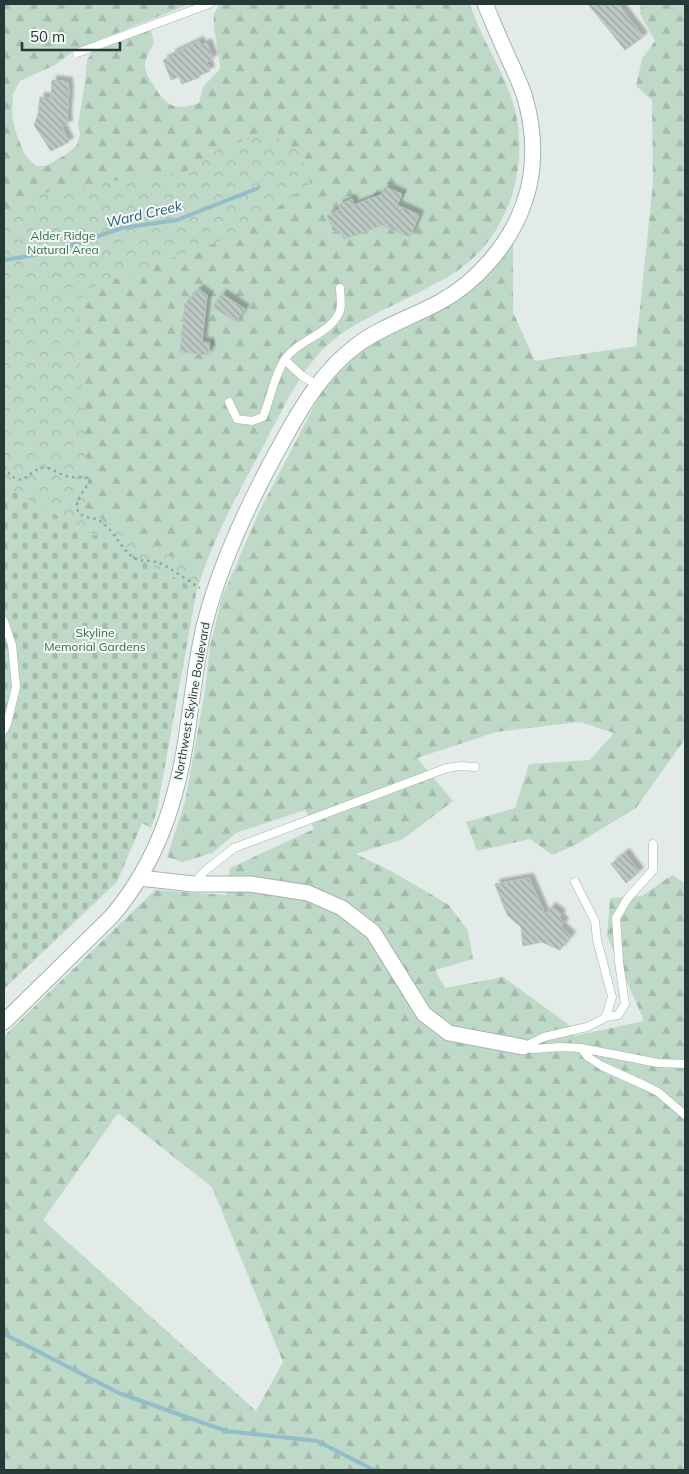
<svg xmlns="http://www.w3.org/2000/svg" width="689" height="1474" viewBox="0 0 689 1474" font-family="Mulish,sans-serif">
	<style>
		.forest { fill: url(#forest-firs); fill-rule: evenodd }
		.cemetery { fill: url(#cemetery-stones) }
		.park { fill: url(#park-crowns) }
		.pitch { fill: #bfd9c8 }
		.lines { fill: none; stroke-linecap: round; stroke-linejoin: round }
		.stream { stroke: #92bdc9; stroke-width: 4 }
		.building { fill: url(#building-back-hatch); stroke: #b6c4bf; filter: url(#shadow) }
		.service-casing { stroke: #a6b2af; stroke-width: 9 }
		.minor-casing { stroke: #a6b2af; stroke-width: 17 }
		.secondary-casing { stroke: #a3b5b0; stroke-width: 17 }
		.path { stroke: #88aba2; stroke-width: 2.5; stroke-dasharray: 2.5 4; stroke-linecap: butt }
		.service { stroke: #fff; stroke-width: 8 }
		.minor { stroke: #fff; stroke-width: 15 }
		.secondary { stroke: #fff; stroke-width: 15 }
		.labels { text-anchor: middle; stroke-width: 4; stroke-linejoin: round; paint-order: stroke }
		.park-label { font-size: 12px; fill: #346c4e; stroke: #f3f8f6 }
		.street-label { font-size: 12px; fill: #253a36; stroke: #f3f8f6 }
		.water-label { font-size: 14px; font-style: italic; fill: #275d6e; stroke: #f3f8f6 }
	</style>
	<defs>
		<pattern id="forest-firs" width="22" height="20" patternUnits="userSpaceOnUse" patternTransform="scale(1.25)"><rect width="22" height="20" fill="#bfd9c8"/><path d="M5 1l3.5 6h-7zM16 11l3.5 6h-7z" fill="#a4bbac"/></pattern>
		<pattern id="cemetery-stones" width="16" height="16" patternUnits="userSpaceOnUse" patternTransform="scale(1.25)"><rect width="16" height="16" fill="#bfd9c8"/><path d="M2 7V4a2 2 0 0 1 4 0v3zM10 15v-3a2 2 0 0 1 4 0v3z" fill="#a4bbac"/></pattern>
		<pattern id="park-crowns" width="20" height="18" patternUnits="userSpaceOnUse" patternTransform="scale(1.25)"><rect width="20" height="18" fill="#bfd9c8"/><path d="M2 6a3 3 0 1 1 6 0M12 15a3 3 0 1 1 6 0" fill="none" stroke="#a4bbac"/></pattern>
		<pattern id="building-back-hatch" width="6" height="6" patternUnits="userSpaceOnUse" patternTransform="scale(1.25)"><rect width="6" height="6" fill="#bcc8c4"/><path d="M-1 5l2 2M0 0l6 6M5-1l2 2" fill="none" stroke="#99a3a0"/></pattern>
		<filter id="shadow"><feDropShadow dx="4.5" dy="-4.5" stdDeviation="1" flood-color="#0004"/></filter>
	</defs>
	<rect width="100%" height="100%" fill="#e3ebe8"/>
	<path class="forest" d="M4,4H190L76,49L55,65L20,81L13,94L12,116L16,133L25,155L36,166H46L65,155L77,145L80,134L78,125L85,82L87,60L93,51L151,29L154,43C150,50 144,60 145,68C146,74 151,81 154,86C166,106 176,112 199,103L203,87L220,69C220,53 212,29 214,15C215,11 218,7 220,4H470C480,36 500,65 511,97C534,162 509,243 446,278C424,290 402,301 379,312C362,321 346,329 331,342C302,367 285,405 267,439C241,488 214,536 197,589L182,587L4,591Z
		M641,4H685V739L636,808L575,845L552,855L530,839L477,851L466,822L515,808L529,764L590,760L614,733L580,722L496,732L417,758L453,801L403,839L356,854L393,872L449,905L468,931L473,959L435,970L445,988L503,977L568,1024L574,1036L644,1021L607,936L610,898L642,896L672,875L685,883V1470H4V1036L155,890L226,895L230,868L314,829L305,810L236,833L212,853L183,862L167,857L185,802L205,691L210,646L222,597L260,510L323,389L350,359L378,341L446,307L476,284L513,240V312L535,361L636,346L653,183L652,100L636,86L642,59L655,41L640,14ZM118,1113L212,1187L283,1362L256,1411L43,1220Z"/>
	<path class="cemetery" d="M4,487L197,589L157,810L151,828L142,823L117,882L4,989Z"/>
	<path class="park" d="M263,136C290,138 309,156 310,184L240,234L87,289L78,307L77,317L88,480L84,510L203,572L197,589L4,487V219L44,193L125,179L184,173L219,149L256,137Z"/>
	<path class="pitch" d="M407,187L432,199L426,213L401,201Z"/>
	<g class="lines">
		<path class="stream" d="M4,260L52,252L122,228L177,220L258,188
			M4,1334L119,1393L226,1431L317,1441L374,1470"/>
	</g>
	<path class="building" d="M588,4H618L643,37L625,50Z
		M199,41L201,46L207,43L213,59L207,62L210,71L199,75L200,77L182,84L179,77L171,80L163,60L172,57L171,54Z
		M52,80L68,82V89H69L67,117L68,125L61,126L69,142L51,151L34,125L38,115L40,97L51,98Z
		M385,187L402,194L397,205L419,215L410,237L382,225L354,236V235L344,239L340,230L334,232L327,216L340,209L338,205L352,199L354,205L382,194Z
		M199,289L207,295L202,342L210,343L208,355L180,352L185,304Z
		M222,294L245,309L236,322L213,307Z
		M625,853L639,872L626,883L611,864Z
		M529,878L545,915L551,907L561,914L559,918L564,922L561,927L571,936L560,950L542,942L523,946L521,927L508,916L504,907L495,884Z"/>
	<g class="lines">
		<g class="service-casing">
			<path id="service" d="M77,53L209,4
				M285,360L301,375L317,385
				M229,402L237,419L252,421L263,417C271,397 274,376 285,359C299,339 330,335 340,311C342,305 340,295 340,288
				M4,621L12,645L16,687L7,724L4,730
				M193,884L206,870L234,848L447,768L461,766L475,767
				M606,1017L618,1015L625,1004L619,962L616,918L628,898L653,870V844
				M523,1047L544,1037L587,1027L601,1020L606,1017L612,997L597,940L595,921L575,882
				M523,1047L533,1049L560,1047L581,1048L658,1063L685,1064
				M581,1048L588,1057L602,1066L644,1085L658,1092L685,1115"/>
		</g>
		<g class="minor-casing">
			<path id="minor" d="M140,878L193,884H250L308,893L342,908L373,932L424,1014L449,1033L523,1047"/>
		</g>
		<g class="secondary-casing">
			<path id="secondary" d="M4,1022L112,916C160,859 180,792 189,719C194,686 197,652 206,619C223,555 253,494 285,437C304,402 325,369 357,345C381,327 412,317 438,303C476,283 510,244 524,203C536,170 535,132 525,98C522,87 517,78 513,68C503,47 494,25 485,4"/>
		</g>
		<path class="path" d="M4,467C24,496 28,465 47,468C54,469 59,474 66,476C73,478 82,477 89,478L90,481C86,488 75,500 77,509C80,520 96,516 103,523C114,532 123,551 134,558C141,562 149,560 157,562C170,567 188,581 200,588"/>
		<use href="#service" class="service"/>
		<use href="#minor" class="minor"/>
		<use href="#secondary" class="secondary"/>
	</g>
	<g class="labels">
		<g class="park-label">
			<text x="63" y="240">Alder Ridge<tspan x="63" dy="14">Natural Area</tspan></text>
			<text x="95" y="637">Skyline<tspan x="95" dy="14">Memorial Gardens</tspan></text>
		</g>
		<g class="street-label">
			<text transform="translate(192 701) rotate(-80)" y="4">Northwest Skyline Boulevard</text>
		</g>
		<g class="water-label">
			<text transform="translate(144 214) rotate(-13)" y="5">Ward Creek</text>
		</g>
	</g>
	<rect width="689" height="1474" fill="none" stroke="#253a36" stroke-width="10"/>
	<path d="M22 42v8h98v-8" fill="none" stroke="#253a36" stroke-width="2.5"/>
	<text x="30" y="42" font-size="15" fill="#253a36" stroke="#f3f8f6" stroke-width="4" paint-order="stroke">50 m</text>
</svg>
